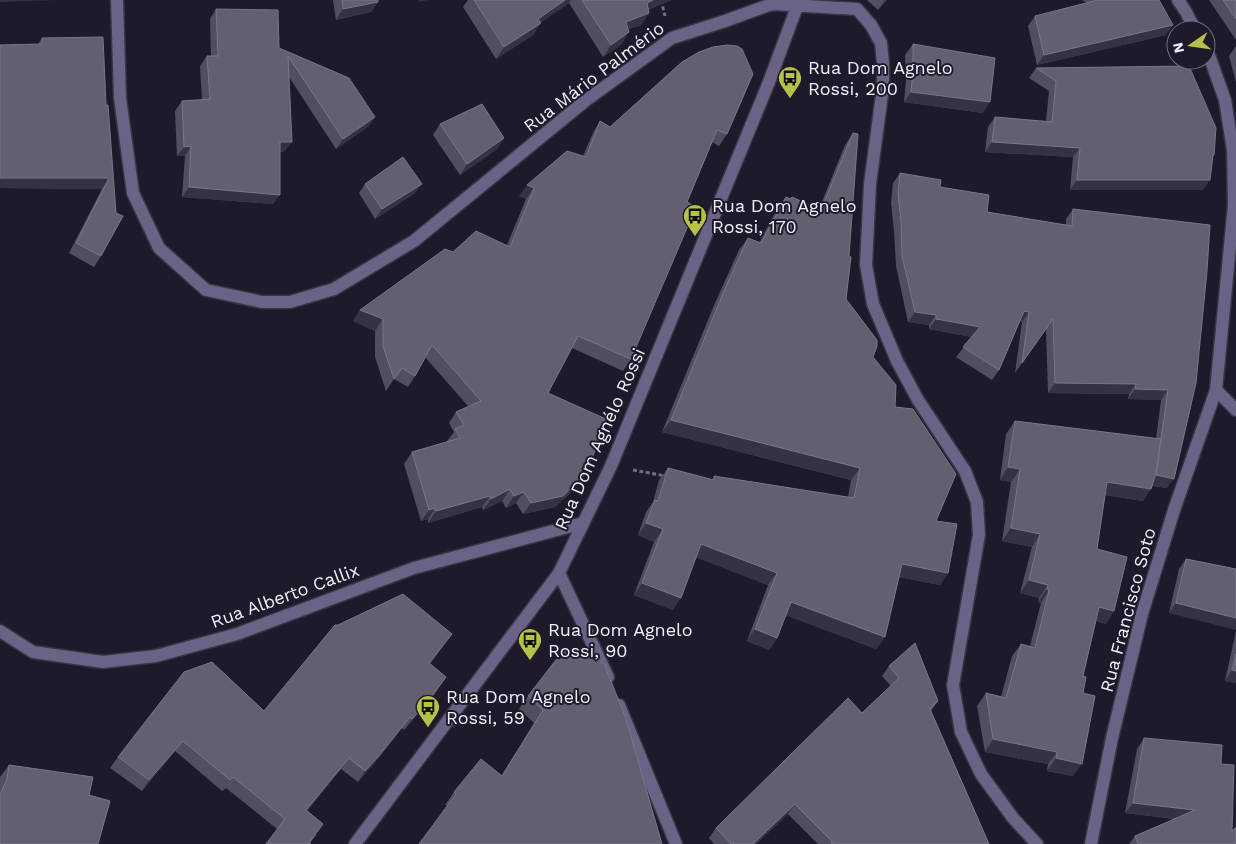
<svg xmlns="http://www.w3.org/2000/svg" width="1236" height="844" viewBox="0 0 1236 844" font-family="'Work Sans',sans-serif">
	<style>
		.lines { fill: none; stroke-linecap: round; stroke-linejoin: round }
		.minor-casing { stroke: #373444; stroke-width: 15 }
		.path { stroke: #726f7e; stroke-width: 3; stroke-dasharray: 4 2.5; stroke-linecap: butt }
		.minor { stroke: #6a6385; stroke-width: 12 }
		.wall { fill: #524e61 }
		.shaded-wall { fill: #363244 }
		.building { fill: #635f71; stroke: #797687 }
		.labels { text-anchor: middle; stroke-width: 4; stroke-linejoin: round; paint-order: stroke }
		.poi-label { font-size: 18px; fill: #f1effb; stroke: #1e1a2b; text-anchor: start }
		.street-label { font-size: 18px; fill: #f1effb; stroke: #1e1a2b }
	</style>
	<rect width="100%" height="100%" fill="#1e1a2b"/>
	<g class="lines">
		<g class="minor-casing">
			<path id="minor" d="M117,0L120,98L133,193L159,248L206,290L262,302H290L334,289L414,241L585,101L672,38L725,21L772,4L857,9L871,25L881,43L883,63V87L870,184L866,265L873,304L897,361L918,400L965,471L977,502L979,535L953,685L961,732L981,774L1013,818L1037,844
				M1178,0L1186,12L1195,30
				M1216,390L1236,410
				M559,573L608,677
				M0,631L33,652L103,662L156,656L237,634L414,568L583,523
				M619,705L676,844
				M355,844L559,573L611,466L769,82L798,4
				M1091,844L1112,738L1142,614L1174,510L1216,390L1234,205L1233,150L1225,100L1210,58L1206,50"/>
		</g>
		<path class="path" d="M661,0L665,16
			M633,470L666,476"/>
		<use href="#minor" class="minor"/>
	</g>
	<path class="wall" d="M333,0H378V2L371,12L336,20Z
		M468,0H671L648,10L649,13L641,25L628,29L622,44L603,57L569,3L540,23L533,35L496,59L463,7Z
		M867,0H887L878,10Z
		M1082,0H1159L1166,35L1037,65L1028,26L1035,16L1087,3Z
		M1209,0H1236V40Z
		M216,9L279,48L369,126L336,149L289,77L285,151L280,152L273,204L182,197L185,156H177L175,111L182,101L202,100L200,66L207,56H211L210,19Z
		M42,38L106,105L116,213L101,256L94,267L69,253L102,189L0,188V45L38,44Z
		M913,44L983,113L904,102L906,80L905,55Z
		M1236,46V82L1229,56Z
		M682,62L727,134L719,146L712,142L687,202L631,359L623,371L572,348L548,393L584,476L576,488L555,507L523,514L516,503L506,508L502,501L483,510L482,507L428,523V519L421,521L404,464L412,452L448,442L447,441L454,432L449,423L456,412L468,406L425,357L415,376L408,387L394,379L386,391L375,357V331L353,321L360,310L453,252L507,245L526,199L519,196L583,156L593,133L600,121L610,127Z
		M1036,68L1214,155L1212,158L1203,190H1070L1073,157L985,152L988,127L995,117L1046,121L1049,91L1029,78Z
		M440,124L504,138L497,149L460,175L433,135Z
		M853,133L846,299L895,407L936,521L948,573L940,585L899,577L885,637L876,649L786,615L777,638L769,650L747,641L768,585L696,557L673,610L634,595L654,542L638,535L646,512L653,502L659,480L668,468L712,480L714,476L848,497L851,480L662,432L715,303L739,250L748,238L759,243L777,209L786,197L819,209L845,145Z
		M900,173L940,187L987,212L1066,225V219L1073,209L1210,225L1167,488L1152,486L1143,501L1105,495L1097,549L1106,624L1096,621L1083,676V693L1073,776L1047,771L1048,764L985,752L977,706L986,693L1001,697L1012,656L1021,644L1030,646L1041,603L1038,602L1039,598L1020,593L1032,547L1002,541L1011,482L1000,480L1006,434L1015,421L1156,439L1161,400L1128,399L1129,394L1048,393L1046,329L1015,373L1022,322L1020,321L999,370L992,380L956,357L972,337L929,329V325L908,322L896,266L894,231L891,203L893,183Z
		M365,184L415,193L375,219L359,193Z
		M1186,559L1236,569L1169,613L1179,569Z
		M1236,631V683L1225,681Z
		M444,645L430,664L446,677L425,706L404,730L402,728L371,767L358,782L341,769L307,811L316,835L310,843L277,829L226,788L222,791L175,751L142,791L110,768L118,757L264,711Z
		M580,658L606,669L662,844L447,806L445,805L454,792L502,775L534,723L519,709L528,696Z
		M889,666L938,701L931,711L989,844H818L788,814L756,844H714L709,838L716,828L862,713L891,686L882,676Z
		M1144,738L1221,764L1232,831L1236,844H1129L1135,836L1175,819L1125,813L1137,749Z
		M9,765L89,795L0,844V777Z"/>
	<path class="shaded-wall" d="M0,0H56L0,2Z
		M419,0H428L418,2Z
		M565,0H571L569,3L530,30L538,19Z
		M653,0H671L639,14L647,3Z
		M885,0H887L878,10Z
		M378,2L371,12L336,20L343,9Z
		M649,13L641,25L618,33L626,22Z
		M541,23L533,35L496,59L504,47Z
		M1173,25L1166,35L1037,65L1044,55Z
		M629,32L622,44L603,57L611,45Z
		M911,92L990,102L983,113L904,102Z
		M375,117L369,126L336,149L343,139Z
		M504,138L497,149L460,175L467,164Z
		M280,142H292L285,151L274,152Z
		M992,142L1080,148L1073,157L985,152Z
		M191,146L185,156H177L184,147Z
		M0,178H109L102,189L0,188Z
		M1077,180H1210L1203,190H1070Z
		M422,184L415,193L375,219L382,209Z
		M527,185L534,188L526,199L519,196Z
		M189,187L280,195L273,204L182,197Z
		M360,310L383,319L375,331L353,321Z
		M1024,311L1029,312L1022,322L1017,320Z
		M915,312L936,315L929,325L908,322Z
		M936,319L980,327L973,337L929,329Z
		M1055,383L1136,384L1129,394L1048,393Z
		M1135,389L1168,390L1161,400L1128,399Z
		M671,420L860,468L851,480L662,432Z
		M1008,467L1020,469L1011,482L1000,480Z
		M1156,475L1174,479L1167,488L1149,485Z
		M584,476L576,488L555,507L523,514L531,503Z
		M1107,482L1151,489L1143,501L1098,494Z
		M510,489L502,501L483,510L491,499Z
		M524,492L516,503L506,508L514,496Z
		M490,496L482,507L428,523L436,511Z
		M435,508L428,519L421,521L429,510Z
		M646,523L663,529L654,542L638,535Z
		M1011,528L1040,534L1032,547L1002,541Z
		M701,544L777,573L768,585L692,556Z
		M902,564L948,573L940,585L894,576Z
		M1029,580L1048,585L1039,598L1020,593Z
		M642,583L681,598L673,610L634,595Z
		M1047,589L1049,590L1041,603L1038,602Z
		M791,602L885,637L876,649L782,614Z
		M1176,603L1236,618V630L1169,613Z
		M1099,607L1114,611L1106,624L1090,620Z
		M755,629L777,638L769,650L747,641Z
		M452,634L444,645L421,674L429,663Z
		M1232,670L1236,671V683L1225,681Z
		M446,677L425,706L404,730L412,719Z
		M410,717L371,767L358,782L365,771Z
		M993,739L1057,752L1048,764L985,752Z
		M183,741L175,751L142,791L149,780Z
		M349,758L341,769L298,821L306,810Z
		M1056,758L1082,764L1073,776L1047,771Z
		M1133,803L1195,810L1188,820L1125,813Z
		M795,804L788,814L756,844H753Z"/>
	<path class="building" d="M342,0H378V2L343,9Z
		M474,0H565L538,19L541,23L504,47Z
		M582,0H653L647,3L649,13L626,22L629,32L611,45Z
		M1098,0H1159L1173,25L1044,55L1035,16Z
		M1223,0H1236V19Z
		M216,9L278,10L279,48L349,78L375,117L343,139L288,56L292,142H280V195L189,187L191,146L184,147L182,101L210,99L207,56H218Z
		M103,37L106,105H108L116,213L123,216L101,256L76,243L109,178H0V45L42,44V38Z
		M913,44L995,58L990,102L911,92L913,70Z
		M727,45L737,46L742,49L753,74L727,134L717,130L687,202L696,207L631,359L578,336L548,393L606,419L595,451L584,476L563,496L531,503L524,492L514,496L510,489L491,499L490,496L436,511L435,508L429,510L412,452L460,438L455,429L464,425L456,412L481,401L432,345L415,376L402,368L394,379L383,346V319L360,310L445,249L453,252L476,231L510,247L534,188L527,185L567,151L586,157L600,121L610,127L682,62L699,52L713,47Z
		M1189,66L1216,128L1214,155H1213L1210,180H1077L1080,148L992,142L995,117L1052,122L1056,81L1036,68Z
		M482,104L504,138L467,164L440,124Z
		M853,133L858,134L849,256L851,257L846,299L877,340V346L873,357L896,385L895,407L913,409L956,474L936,521L957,524L948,573L902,564L885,637L791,602L777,638L755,629L777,573L701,544L681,598L642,583L663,529L646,523L655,500L658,501L668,468L714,480V476L854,498L860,468L671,420L724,291L748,238L761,243L786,197L790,199L792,197L821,210Z
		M403,157L422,184L382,209L365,184Z
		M900,173L941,180L940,187L989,195L987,212L1072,226L1073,209L1210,225L1207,271L1196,383L1174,479L1156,475L1168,390L1135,389L1136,384L1055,383L1053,319L1022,363L1029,312L1024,311L999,370L963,347L980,327L936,319V315L915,312L902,256L901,221L898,193Z
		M1015,421L1161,439L1156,473L1151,489L1107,482L1097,549L1127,557L1114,611L1099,607L1083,676L1086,677L1083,693L1095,696L1082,764L1056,758L1057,752L993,739L986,693L1006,698L1021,644L1035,648L1049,590L1047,589L1048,585L1029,580L1040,534L1011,528L1020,469L1008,467Z
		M1186,559L1236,569V618L1176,603Z
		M403,594L452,634L429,663L446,677L433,695L412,719L410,717L379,756L365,771L349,758L306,810L323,824L309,843L311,844H266L285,819L233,777L230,780L183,741L149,780L118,757L184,672L212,662L264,711L335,625H338Z
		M915,643L938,701L930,709L989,844H832L831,840L795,804L753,844H731L716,828L848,698L862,713L899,678L889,666Z
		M566,647L580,658L586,649L606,666V669L625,716L662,844H419L456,794L454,792L481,759L502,776L543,710L528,696Z
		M1236,654V671L1232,670Z
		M1144,738L1222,745L1221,764L1234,765L1232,831L1236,827V844H1138L1135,836L1195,810L1133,803Z
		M9,765L93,777L89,795L110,801L98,844H0V795L7,779Z"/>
	<defs>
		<g id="bus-pin" transform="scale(1.25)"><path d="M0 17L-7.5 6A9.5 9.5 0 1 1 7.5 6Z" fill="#b7c148" stroke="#1e1a2b"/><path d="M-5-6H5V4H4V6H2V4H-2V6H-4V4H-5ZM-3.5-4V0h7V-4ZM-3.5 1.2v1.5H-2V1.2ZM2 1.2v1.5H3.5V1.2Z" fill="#111"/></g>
	</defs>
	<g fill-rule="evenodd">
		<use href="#bus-pin" x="790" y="78"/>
		<use href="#bus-pin" x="695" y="216"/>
		<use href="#bus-pin" x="530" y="640"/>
		<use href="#bus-pin" x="428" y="707"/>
	</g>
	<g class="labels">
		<g class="poi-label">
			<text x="808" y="74">Rua Dom Agnelo<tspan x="808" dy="21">Rossi, 200</tspan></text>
			<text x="712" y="212">Rua Dom Agnelo<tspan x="712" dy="21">Rossi, 170</tspan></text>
			<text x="548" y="636">Rua Dom Agnelo<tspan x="548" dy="21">Rossi, 90</tspan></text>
			<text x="446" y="703">Rua Dom Agnelo<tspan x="446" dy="21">Rossi, 59</tspan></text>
		</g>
		<g class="street-label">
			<text transform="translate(594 77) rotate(-37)" y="6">Rua Mário Palmério</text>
			<text transform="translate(600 439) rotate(-66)" y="6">Rua Dom Agnélo Rossi</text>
			<text transform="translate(285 596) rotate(-20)" y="6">Rua Alberto Callix</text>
			<text transform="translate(1128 610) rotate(-75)" y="6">Rua Francisco Soto</text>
		</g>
	</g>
	<g transform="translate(1191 45) rotate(257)"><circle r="24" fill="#1e1a2b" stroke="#726f7e"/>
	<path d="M0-4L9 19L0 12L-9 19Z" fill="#b7c148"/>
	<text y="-8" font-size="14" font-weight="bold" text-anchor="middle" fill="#f1effb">N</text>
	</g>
</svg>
